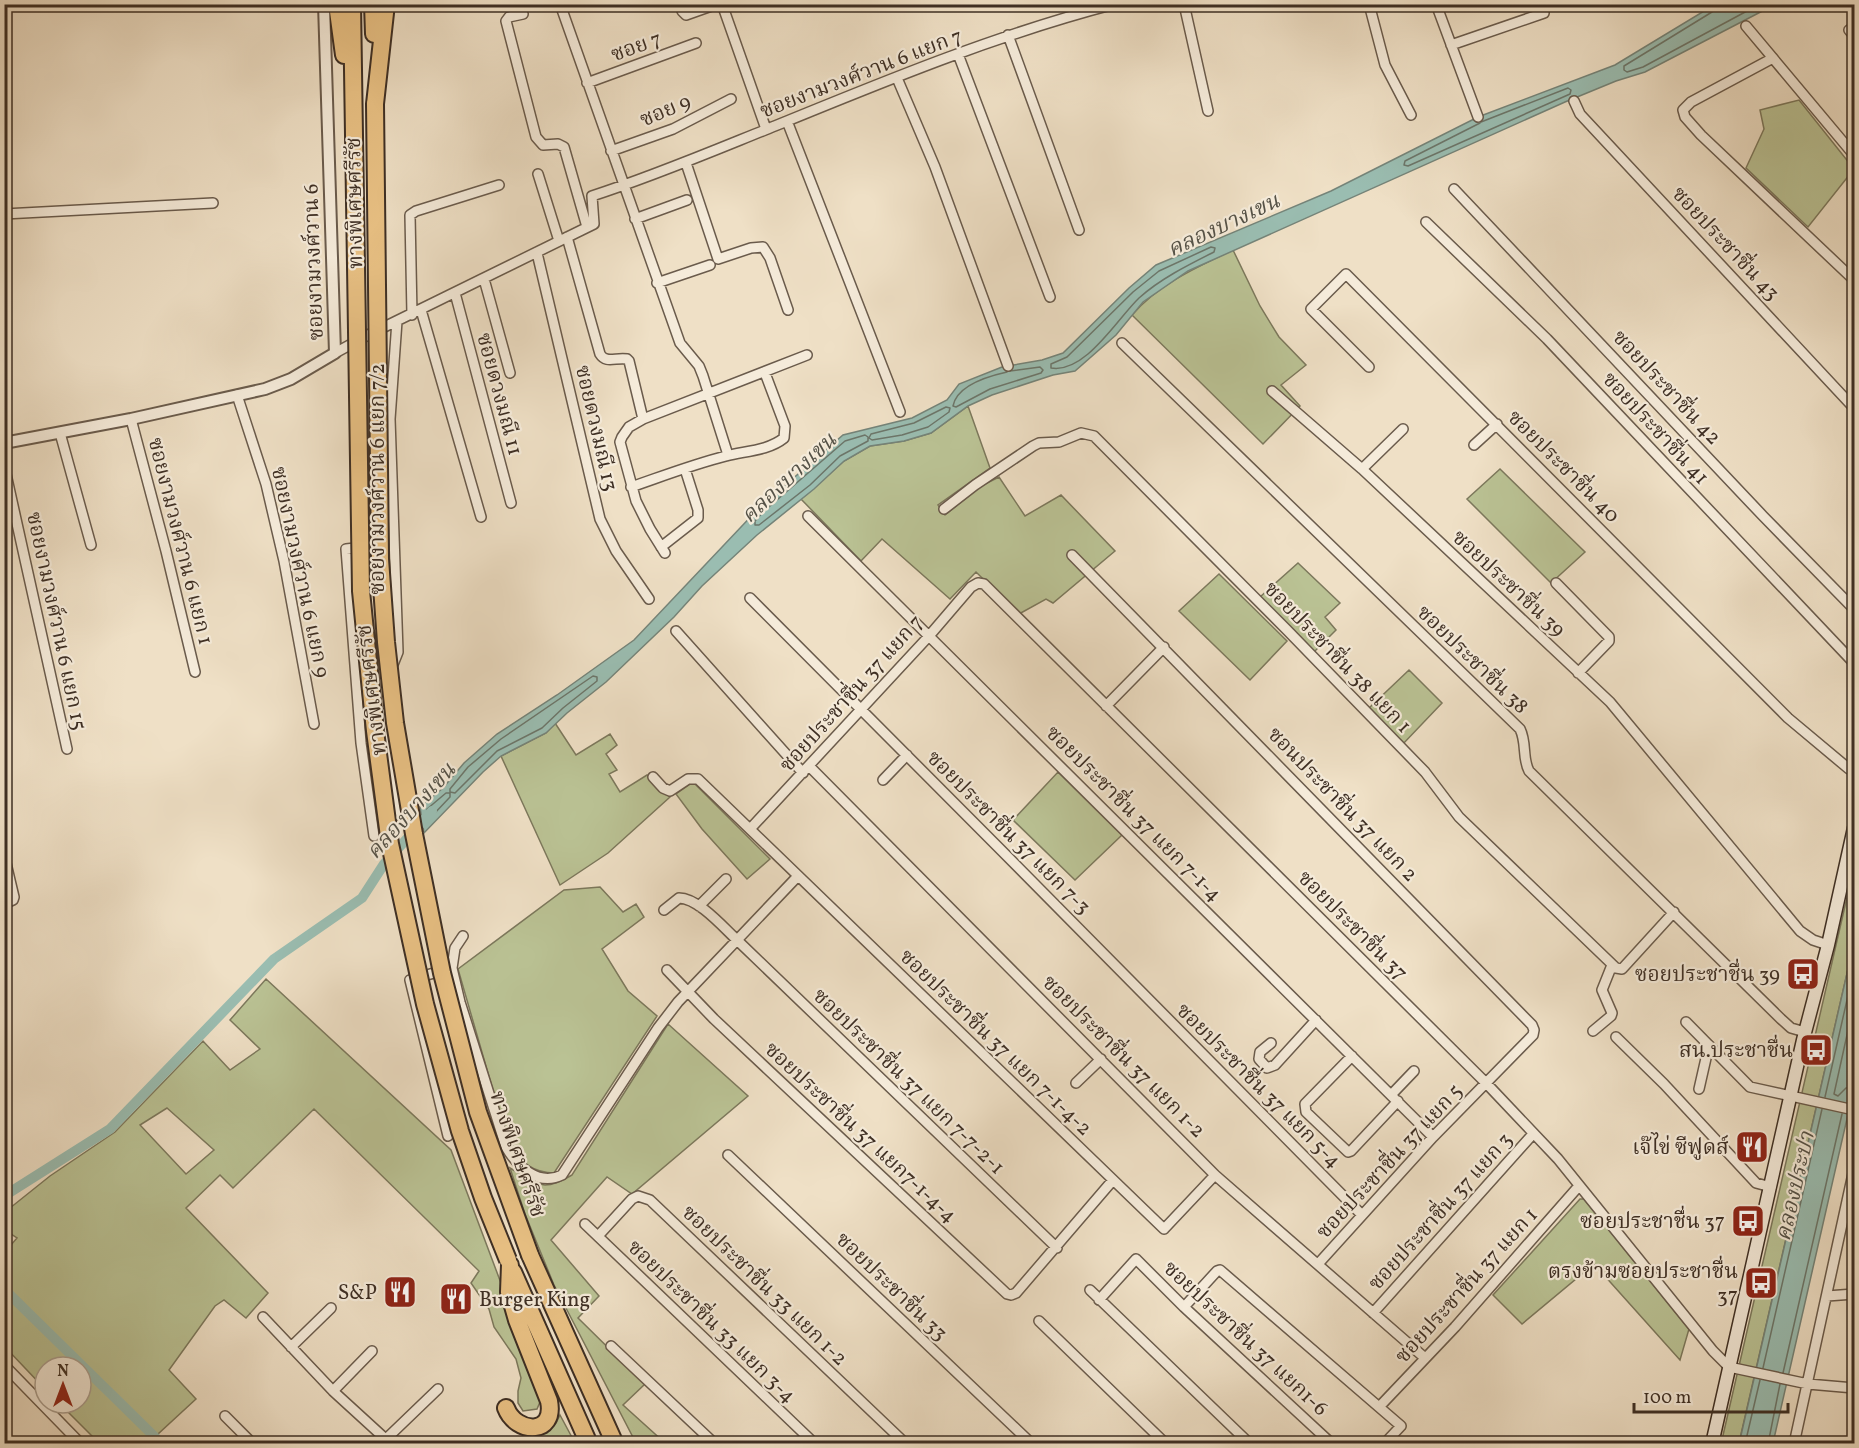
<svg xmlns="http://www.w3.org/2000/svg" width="1859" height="1448" viewBox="0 0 1859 1448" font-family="Vollkorn,'Noto Serif Thai',serif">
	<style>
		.green { fill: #bac294; stroke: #7c785c; stroke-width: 1.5; fill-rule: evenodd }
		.water { fill: #9abdb1; stroke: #758479; stroke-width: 1.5 }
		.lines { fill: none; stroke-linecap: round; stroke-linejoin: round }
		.shore { stroke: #6c766a; stroke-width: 1.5 }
		.canal { stroke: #9abdb1; stroke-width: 10 }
		.minor-casing { stroke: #6a5b4c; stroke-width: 12 }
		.tertiary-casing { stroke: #6a5b4c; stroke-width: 14 }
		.secondary-casing { stroke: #3e2f24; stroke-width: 15 }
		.motorway-casing { stroke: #3e2f24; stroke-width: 20 }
		.minor { stroke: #f5ebda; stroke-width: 9 }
		.tertiary { stroke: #f5ebda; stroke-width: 10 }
		.secondary { stroke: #f5ebda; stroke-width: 12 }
		.motorway { stroke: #e8c083; stroke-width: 16 }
		.motorway-bridge-casing { stroke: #3e2f24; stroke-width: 20; stroke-linecap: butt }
		.motorway-bridge { stroke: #e8c083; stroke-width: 16 }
		.labels { text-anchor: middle; stroke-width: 4.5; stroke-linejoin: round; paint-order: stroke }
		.street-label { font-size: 21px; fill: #3e2f24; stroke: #f5ebda }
		.poi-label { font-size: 21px; fill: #3e2f24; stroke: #f5ebda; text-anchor: end }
		.water-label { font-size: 22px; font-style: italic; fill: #555247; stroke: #f5ebda }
	</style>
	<rect width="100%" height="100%" fill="#efe0c6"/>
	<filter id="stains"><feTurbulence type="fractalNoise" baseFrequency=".00333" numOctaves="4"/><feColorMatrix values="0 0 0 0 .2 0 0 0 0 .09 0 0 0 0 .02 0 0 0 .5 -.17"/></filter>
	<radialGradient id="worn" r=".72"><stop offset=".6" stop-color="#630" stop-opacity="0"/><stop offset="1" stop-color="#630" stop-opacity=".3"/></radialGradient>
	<path class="green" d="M1799,100L1854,169L1808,227L1746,168L1764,129L1760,110Z
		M1233,250L1260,306L1279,337L1306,365L1281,385L1300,406L1263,444L1132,315C1159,284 1197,267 1233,250Z
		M968,406L990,468L938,505L945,515L981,486L999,477L1025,516L1061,495L1115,551L1053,603L1046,599L1019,614L976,572L950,599L882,539L861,561L801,499L844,461L870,446L904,441L931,433Z
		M1500,469L1585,552L1551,583L1467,499Z
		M1298,563L1340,603L1325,617L1336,630L1314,652L1260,597Z
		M1219,574L1287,641L1250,680L1179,611Z
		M1409,670L1442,703L1403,744L1369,708Z
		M555,723L576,755L610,734L617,745L606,754L617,770L609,774L620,792L647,775L670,797L608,853L560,885L501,756L546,733Z
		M1058,772L1122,835L1075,880L1013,820Z
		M693,782L770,859L747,879L702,829L676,794Z
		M1854,867V943L1739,1443L1721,1444Z
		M600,887L623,912L636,904L644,917L602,949L628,991L657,1016L554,1173C535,1173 520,1163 509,1146L458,969L564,890Z
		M266,979L451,1150L543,1395L537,1409L523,1411L518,1403V1391L521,1378L516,1359L494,1327L489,1309L471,1283L479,1271L314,1109L233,1188L220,1175L186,1208L268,1293L246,1318L224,1300L215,1306L169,1370L196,1399L157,1435L168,1443H99L59,1403H81V1367H45V1389L5,1347V1252L17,1238L5,1230V1212L50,1176L115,1132L203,1041L230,1070L260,1049L230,1020ZM167,1108L214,1150L186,1174L140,1125Z
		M668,1024L748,1096L632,1194L607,1177L551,1240L599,1296L578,1318L645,1384L623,1405L665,1443H636L554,1285L525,1214L510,1168C537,1184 542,1193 572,1175Z
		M1580,1199H1584L1689,1329L1680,1360L1594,1264L1522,1324L1493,1295Z
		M560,1415L575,1443H536L521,1431L547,1433L556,1423Z"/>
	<path class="water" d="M1714,5H1774L1645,72L1616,81L1565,102L1188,271L1143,302L1116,335L1075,371L1053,375L992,395L968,406L931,433L904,441L870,446L844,461L814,489L757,535L702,586L674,617L606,682L567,713L546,733L501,756L483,772L424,833L420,807L443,788L464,763L497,734L557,695L634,640L759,508L843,435L912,418L947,400L959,384L1002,367L1042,360L1063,353L1129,288L1156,265L1331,191L1478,117L1615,65Z
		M1854,943V1088L1773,1443L1739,1444Z"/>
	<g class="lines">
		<path class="shore" d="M1715,4L1712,12L1624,66V70L1627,72L1643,67L1760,4
			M1480,123L1405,161L1404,165L1408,166L1570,94L1571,90L1568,88L1481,122
			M1211,247L1215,248L1214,252C1188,265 1160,279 1139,298C1117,319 1085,374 1051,368V364L1067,357L1133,292L1159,271Z
			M1007,372C989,376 957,385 953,406L956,407L990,389L1041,373L1043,370L1040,367L1010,371
			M946,407L950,408L949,412L928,427L902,435L872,440L869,438L871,434L914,423Z
			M865,435L868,437V441L840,456L810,485L759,525H755V521L763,512L845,441Z
			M593,676L597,677V681L563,708L542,728L497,751L455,793L450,792V789L468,767L501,739Z
			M446,793H450V797L432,816H428L427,809Z
			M1854,1003L1834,1094L1838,1096L1846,1088L1854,1086
			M1825,1097L1854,969
			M1763,1368L1822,1109
			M1783,1373L1842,1114
			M1745,1444L1760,1380
			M1768,1444L1780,1384"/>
		<path class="canal" d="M4,1196L110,1129L274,959L362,898L384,864L432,811
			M4,1289L162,1444"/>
		<g class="minor-casing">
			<path id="minor" d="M560,4L680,343L699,366L703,376L728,455
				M722,4L766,129
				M1184,4L1208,111
				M1369,4L1385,65L1411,115
				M1436,4L1478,117
				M682,11L686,15L717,4
				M523,14L509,17L506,21L536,137L543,145L558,144L564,147L587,227
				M1746,26L1854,155
				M1849,30L1854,36
				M1008,35L1079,230
				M1451,45L1544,13
				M958,54L1050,297
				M1773,58L1691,102L1683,110L1685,117L1701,135L1854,280
				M897,78L935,167L1008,366
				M587,83L696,43
				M1574,101L1580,114L1854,408
				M787,121L900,412
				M611,151L673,129L731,99
				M686,163L718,259L751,248L763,247L770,258L788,310
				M538,174L559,241
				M1454,189L1763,516L1854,609
				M4,214L213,203
				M635,219L687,200
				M1426,222L1547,339L1854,663
				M567,237L600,354C606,364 616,357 627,359L629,361L643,419
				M537,253L600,519L616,551L649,599
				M484,279L510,373
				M657,283L710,265
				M455,293L511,503
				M421,310L481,517
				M412,315L410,215L416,211L499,185
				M1122,343L1520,729C1527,743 1522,758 1529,771L1781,1019L1791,1028L1805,1032
				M335,353L368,335L594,224L592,196C651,177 708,153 765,130C880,83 995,35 1115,4
				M1369,367L1311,309L1346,274L1788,718L1849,769L1854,770
				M1272,391L1362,469L1610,702L1800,931L1813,940L1828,945
				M237,395L266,484L284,561L314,724
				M131,419L166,551L195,672
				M60,433L91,545
				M1474,445L1497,424
				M4,465L67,749
				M1362,469L1403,429
				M631,487C663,476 694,464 726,456C744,451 768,451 784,438L785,426L765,373
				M944,509L975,485L1033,446L1039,443L1059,442L1081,433L1094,436L1287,630L1425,772L1459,817L1616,968L1622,969L1674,912
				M808,516L1433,1137
				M661,547L698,518V510L685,469
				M665,553L650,529L636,501L620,442L622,437L629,427L643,419L807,355
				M1072,555L1532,1025L1534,1030L1533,1035L1433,1137L1318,1264
				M1556,583L1609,637V641L1578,673
				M750,598L1001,850L1362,1215
				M676,631L803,773
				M392,667L398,652L390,419L397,321
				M1106,706L1164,647
				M386,713L396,815
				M809,766L1215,1175L1425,1358
				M653,777L663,788L670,791L688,779H698L1164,1229L1215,1175
				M883,780L907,755
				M750,829L929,636L971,587L978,583L984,584L1486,1083L1558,1159L1713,1351L1729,1367L1808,1384L1854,1388
				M374,836L361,743L346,549L382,545
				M4,855L14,897L13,900L4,904
				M699,906L726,879
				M664,910L679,898C698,898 723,927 737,940L1057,1248
				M463,936L455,948L452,968L460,1002L506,1147C517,1166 538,1187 562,1175L658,1028L678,1002L797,877
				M444,970L410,980L448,1136
				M667,970L714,1019L1007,1294L1011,1295L1016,1293L1113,1180
				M1686,1022L1750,1087L1854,1110
				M1593,1031L1611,1016L1612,1013L1602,990L1612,965
				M1616,1037L1664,1084L1756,1183L1771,1187
				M1271,1043L1260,1052L1259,1059L1267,1068L1275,1065L1316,1020
				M1352,1056L1305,1104L1306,1112L1348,1152L1351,1151L1398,1101
				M1076,1083L1101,1059
				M1699,1089L1709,1045
				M1391,1095L1414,1071
				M728,1155L1032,1444
				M585,1224L815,1444
				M598,1236L632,1199L638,1196L650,1200L906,1444
				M1090,1290L1250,1444
				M1827,1296L1854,1294
				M1099,1300L1136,1259L1184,1307L1332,1444
				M1184,1307L1217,1271L1220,1270L1401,1426L1384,1444
				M1373,1313L1533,1134
				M263,1317L333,1391L391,1444
				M1039,1321L1166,1444
				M611,1346L715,1444
				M291,1347L331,1308
				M4,1365L81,1444
				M333,1391L372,1351
				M1380,1406L1455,1327L1578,1187
				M225,1416L253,1444
				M386,1439L438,1389
				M1794,1444L1854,1169"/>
		</g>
		<g class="tertiary-casing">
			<path id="tertiary" d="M4,443L131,419L265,389L291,379L335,353L324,4"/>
		</g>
		<g class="secondary-casing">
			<path id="secondary" d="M1712,1444L1803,1040L1828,945L1854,828"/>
		</g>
		<g class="motorway-casing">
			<path id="motorway" d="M337,4L344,55
				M352,4L356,266
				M373,4L374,34
				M375,104L386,4
				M530,1255L615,1444
				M513,1272L589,1444
				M506,1408C516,1434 556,1436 549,1401L517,1320L509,1292L510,1265"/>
		</g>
		<use href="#minor" class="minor"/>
		<use href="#tertiary" class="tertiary"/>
		<use href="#secondary" class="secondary"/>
		<use href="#motorway" class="motorway"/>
		<g class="motorway-bridge-casing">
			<path id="motorway-bridge" d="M375,104L380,559L386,642L395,723L414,834L442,973L478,1112L530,1255
				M356,266L361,591L375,731L390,844L425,1004L460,1131L483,1198L508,1260"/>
		</g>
		<use href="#motorway-bridge" class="motorway-bridge"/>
	</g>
	<defs>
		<g id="bus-square" transform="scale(1.725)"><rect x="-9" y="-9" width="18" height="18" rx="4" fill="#8f2418" stroke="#f5ebda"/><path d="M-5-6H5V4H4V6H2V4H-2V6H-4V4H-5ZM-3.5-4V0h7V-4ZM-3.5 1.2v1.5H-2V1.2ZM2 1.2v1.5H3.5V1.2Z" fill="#fff"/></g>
		<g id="restaurant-square" transform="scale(1.725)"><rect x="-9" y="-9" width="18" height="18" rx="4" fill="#8f2418" stroke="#f5ebda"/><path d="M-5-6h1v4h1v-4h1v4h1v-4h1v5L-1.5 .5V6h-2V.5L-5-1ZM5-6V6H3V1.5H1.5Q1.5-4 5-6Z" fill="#fff"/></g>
	</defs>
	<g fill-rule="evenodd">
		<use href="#bus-square" x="1803" y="974"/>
		<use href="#bus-square" x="1816" y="1050"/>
		<use href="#restaurant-square" x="1752" y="1147"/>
		<use href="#bus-square" x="1748" y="1221"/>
		<use href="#bus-square" x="1761" y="1283"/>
		<use href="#restaurant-square" x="400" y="1292"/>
		<use href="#restaurant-square" x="456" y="1299"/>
	</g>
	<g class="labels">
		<g class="street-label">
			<text transform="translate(636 46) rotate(-20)" y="7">ซอย 7</text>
			<text transform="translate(861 73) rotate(-21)" y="7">ซอยงามวงศ์วาน 6 แยก 7</text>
			<text transform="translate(665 110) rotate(-23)" y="7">ซอย 9</text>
			<text transform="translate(354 203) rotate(-91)" y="7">ทางพิเศษศรีรัช</text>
			<text transform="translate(1726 243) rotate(47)" y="7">ซอยประชาชื่น 43</text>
			<text transform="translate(313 262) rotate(-92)" y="7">ซอยงามวงศ์วาน 6</text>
			<text transform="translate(1667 387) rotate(47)" y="7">ซอยประชาชื่น 42</text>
			<text transform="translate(500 394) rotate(75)" y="7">ซอยดวงมณี 11</text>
			<text transform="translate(597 428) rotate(77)" y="7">ซอยดวงมณี 13</text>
			<text transform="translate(1656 428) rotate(47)" y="7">ซอยประชาชื่น 41</text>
			<text transform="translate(1564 466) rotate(45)" y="7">ซอยประชาชื่น 40</text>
			<text transform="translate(377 479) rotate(-90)" y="7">ซอยงามวงศ์วาน 6 แยก 7/2</text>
			<text transform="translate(181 541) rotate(76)" y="7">ซอยงามวงศ์วาน 6 แยก 1</text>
			<text transform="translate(301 572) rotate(78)" y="7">ซอยงามวงศ์วาน 6 แยก 9</text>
			<text transform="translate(1509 583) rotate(43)" y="7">ซอยประชาชื่น 39</text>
			<text transform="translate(57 621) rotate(78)" y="7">ซอยงามวงศ์วาน 6 แยก 15</text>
			<text transform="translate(1338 657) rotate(46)" y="7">ซอยประชาชื่น 38 แยก 1</text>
			<text transform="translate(1473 659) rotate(44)" y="7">ซอยประชาชื่น 38</text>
			<text transform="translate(371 690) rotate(-97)" y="7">ทางพิเศษศรีรัช</text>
			<text transform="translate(851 693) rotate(-48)" y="7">ซอยประชาชื่น 37 แยก 7</text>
			<text transform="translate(1343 804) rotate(46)" y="7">ซอนประชาชื่น 37 แยก 2</text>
			<text transform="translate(1134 813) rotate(45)" y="7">ซอยประชาชื่น 37 แยก 7-1-4</text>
			<text transform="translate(1009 832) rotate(45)" y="7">ซอยประชาชื่น 37 แยก 7-3</text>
			<text transform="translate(1353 925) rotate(45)" y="7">ซอยประชาชื่น 37</text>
			<text transform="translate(996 1042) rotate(44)" y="7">ซอยประชาชื่น 37 แยก 7-1-4-2</text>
			<text transform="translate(1124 1056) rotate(45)" y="7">ซอยประชาชื่น 37 แยก 1-2</text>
			<text transform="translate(909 1081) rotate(44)" y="7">ซอยประชาชื่น 37 แยก 7-7-2-1</text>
			<text transform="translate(1259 1085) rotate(45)" y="7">ซอยประชาชื่น 37 แยก 5-4</text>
			<text transform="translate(861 1132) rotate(43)" y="7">ซอยประชาชื่น 37 แยก7-1-4-4</text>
			<text transform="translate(518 1154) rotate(71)" y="7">ทางพิเศษศรีรัช</text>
			<text transform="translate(1389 1161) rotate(-47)" y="7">ซอยประชาชื่น 37 แยก 5</text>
			<text transform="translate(1440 1211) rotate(-48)" y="7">ซอยประชาชื่น 37 แยก 3</text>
			<text transform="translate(765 1285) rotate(44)" y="7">ซอยประชาชื่น 33 แยก 1-2</text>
			<text transform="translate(1466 1285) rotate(-48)" y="7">ซอยประชาชื่น 37 แยก 1</text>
			<text transform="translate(892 1286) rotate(44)" y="7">ซอยประชาชื่น 33</text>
			<text transform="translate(712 1321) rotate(44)" y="7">ซอยประชาชื่น 33 แยก 3-4</text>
			<text transform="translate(1246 1338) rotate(43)" y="7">ซอยประชาชื่น 37 แยก1-6</text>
		</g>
		<g class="poi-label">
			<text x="1780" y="981">ซอยประชาชื่น 39</text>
			<text x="1793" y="1057">สน.ประชาชื่น</text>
			<text x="1729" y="1154">เจ๊ไข่ ซีฟูดส์</text>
			<text x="1725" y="1228">ซอยประชาชื่น 37</text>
			<text x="1738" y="1278">ตรงข้ามซอยประชาชื่น<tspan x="1738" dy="24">37</tspan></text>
			<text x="377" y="1299">S&amp;P</text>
			<text x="479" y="1306" text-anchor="start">Burger King</text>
		</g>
		<g class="water-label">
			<text transform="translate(1223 224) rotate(-25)" y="8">คลองบางเขน</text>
			<text transform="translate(788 477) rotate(-43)" y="8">คลองบางเขน</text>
			<text transform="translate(410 810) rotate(-48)" y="8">คลองบางเขน</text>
			<text transform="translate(1794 1186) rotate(-77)" y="8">คลองประปา</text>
		</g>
	</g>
	<rect width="1859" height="1448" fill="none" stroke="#efe0c6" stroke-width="24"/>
	<rect x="6" y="6" width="1847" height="1436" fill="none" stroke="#3e2f24" stroke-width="3"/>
	<rect x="12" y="12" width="1835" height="1424" fill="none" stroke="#3e2f24" stroke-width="1.5"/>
	<g transform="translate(63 1385)"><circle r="28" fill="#f5ebda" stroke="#aca091" stroke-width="1.5"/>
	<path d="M0-4.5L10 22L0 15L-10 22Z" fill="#8f2418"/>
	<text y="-9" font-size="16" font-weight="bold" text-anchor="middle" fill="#3e2f24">N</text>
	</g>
	<path d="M1634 1403v9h154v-9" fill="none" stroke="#3e2f24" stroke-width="3"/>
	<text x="1643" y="1403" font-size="18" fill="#3e2f24" stroke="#f5ebda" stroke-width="4.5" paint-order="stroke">100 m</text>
	<rect width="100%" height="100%" filter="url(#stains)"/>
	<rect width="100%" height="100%" fill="url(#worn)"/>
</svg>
